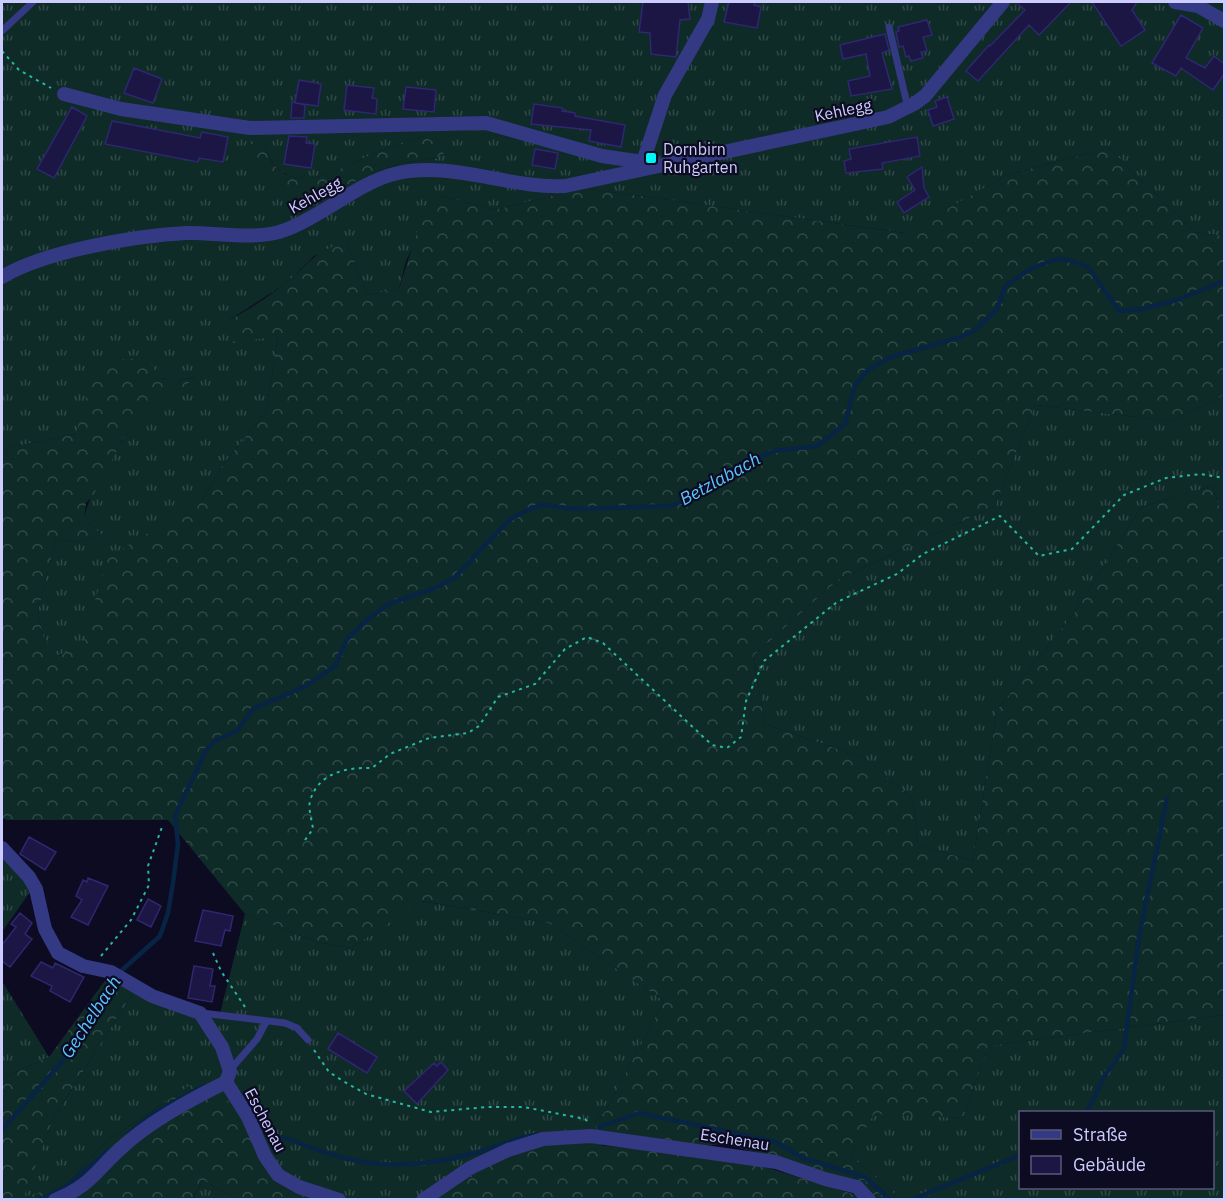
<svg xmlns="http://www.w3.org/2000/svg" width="1226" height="1201" viewBox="0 0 1226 1201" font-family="'IBM Plex Sans',sans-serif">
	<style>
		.grass { fill: url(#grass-tufts); fill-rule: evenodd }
		.forest { fill: url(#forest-crowns) }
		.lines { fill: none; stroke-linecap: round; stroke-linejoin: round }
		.stream { stroke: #082444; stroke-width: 4.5 }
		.building { fill: #1b1643; stroke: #2e2771; stroke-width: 1.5 }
		.path { stroke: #26b9a1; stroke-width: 2; stroke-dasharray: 3 4.5; stroke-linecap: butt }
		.service { stroke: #333983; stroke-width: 7 }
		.minor { stroke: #333983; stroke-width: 14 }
		.poi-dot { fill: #00f7f5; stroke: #0d0b21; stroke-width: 2 }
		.labels { text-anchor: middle; stroke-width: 4.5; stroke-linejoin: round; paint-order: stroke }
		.street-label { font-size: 16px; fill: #ccf; stroke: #0d0b21 }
		.poi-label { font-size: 16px; fill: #ccf; stroke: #0d0b21; text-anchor: start }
		.water-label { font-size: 18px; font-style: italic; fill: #5ac4ff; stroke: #0d0b21 }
	</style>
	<defs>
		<pattern id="grass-tufts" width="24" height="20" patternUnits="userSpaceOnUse" patternTransform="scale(1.5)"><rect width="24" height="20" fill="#0e2b27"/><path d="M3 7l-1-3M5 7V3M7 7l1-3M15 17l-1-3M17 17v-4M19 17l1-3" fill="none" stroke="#304947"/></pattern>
		<pattern id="forest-crowns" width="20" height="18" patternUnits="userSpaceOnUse" patternTransform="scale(1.5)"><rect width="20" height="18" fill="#0e2b27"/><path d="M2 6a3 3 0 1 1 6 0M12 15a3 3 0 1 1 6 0" fill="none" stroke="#304947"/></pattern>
	</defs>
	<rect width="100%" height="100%" fill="#0d0b21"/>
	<path class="grass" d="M2,2H1224V236L1194,232L1109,148L1007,175L906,233L583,188L495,210L437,195L406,261L399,289L368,295L347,244L314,256L288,282L228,321L278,336L266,412L224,463L202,500L168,522L92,620L83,645L57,656L43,636L38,611L56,539L76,542L102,535L84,519C88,492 130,424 151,404C157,399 166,398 172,394C180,390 187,383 194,377L177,381L160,378L76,434L12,447L2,455ZM423,136L437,158L402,163L317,194L275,187L263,143C284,206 339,169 379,151C393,145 408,140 423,136Z
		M1224,395V520L1212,486L1141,507L1075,612L997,710L973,861L918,845L913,799L866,759L765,724L753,656L839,579L995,506L1035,405L1171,421Z
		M2,851L32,889L2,932Z
		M421,901L549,923L664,1001L605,1112L595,1121L602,1146L571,1143L457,1186L434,1199H311L286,1186L238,1113L192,1084L104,1143L68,1184L23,1198L53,1119L134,991L219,1018L245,914L317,942L351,948Z
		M2,981L49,1057L2,1078Z
		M1224,1015V1199H898L891,1190L850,1156L874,1113L963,1118L988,1046ZM1020,1112H1212V1188H1020Z
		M203,1180L237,1199L192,1200Z"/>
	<path class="forest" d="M423,136L434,142L444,154C432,161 416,160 403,163C374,170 324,200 297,197C273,195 257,164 245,146L254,139L263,143C283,206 339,169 379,151C393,145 408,140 423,136Z
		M1109,148L1194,232L1224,236V395L1171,421L1035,405L995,506L839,579L753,656L765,724L866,759L913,799L918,845L973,861L997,710L1075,612L1141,507L1212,486L1224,520V1015L988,1046L963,1118L874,1114L850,1156L891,1190L898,1199H875L775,1157L722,1144L703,1146L597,1132L595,1121L605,1112L664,1001L549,923L422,901L351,948L317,942L245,914L168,820H7L2,818V455L12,447L76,434L96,361L147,358L160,378L177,381L196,377L174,394L153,403L123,439L94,494L86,503L84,519L102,535L76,542L56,539L38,611L43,636L58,656L83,644L107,558L202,500L224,463L266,412L278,336L233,343L228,321C248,310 268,297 286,283C309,265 316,247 347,244L368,295L399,289L422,216L437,195L495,210L583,188L905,233L1007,175Z
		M109,975L134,991L53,1119L24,1197L68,1184L104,1143L192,1084L211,1080L238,1113L286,1186L311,1199H237L203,1180L192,1199H2V1078L49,1057Z
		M571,1143L655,1150L752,1163L856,1195L859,1199L434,1200L499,1160L535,1147Z"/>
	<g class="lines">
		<path class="stream" d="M242,1094C249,1105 255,1119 265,1128C274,1138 285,1137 297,1142C359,1168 406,1171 471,1154C495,1149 517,1136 541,1134
			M1087,1112L1105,1075L1124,1049L1139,937L1167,798
			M599,1127L639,1113L776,1142L803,1158L865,1177L890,1200
			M2,1130L61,1063L121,971L160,936L168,913L173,883L178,844L175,816L206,750L216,740L237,731L253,709L306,686L335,666L347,639L368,619L391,603L435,588L454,578L509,520L527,510L542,505L577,509L669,506L689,499L717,482L729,471L774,451L817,446L845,424L855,385L869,369L891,357L961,337L976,329L997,309L1006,285L1032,268L1057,259L1068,260L1088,267L1119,311L1142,309L1177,300L1224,281
			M128,1134L154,1113L202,1087
			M39,1200L64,1188L108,1151
			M911,1200L1020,1155"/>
	</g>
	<path class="building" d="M643,2H688L690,19L680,20L676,57L651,54L650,33L639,32Z
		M729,2H755L754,5L761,7L757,28L724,22Z
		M1016,2H1071L1039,35L1029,25L978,81L966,71L989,45L990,46L1025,10Z
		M1092,2H1137L1132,10L1145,30L1121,46Z
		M1181,15L1203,28L1186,58L1205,68L1214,56L1224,64V74L1213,90L1181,68L1176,76L1152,63Z
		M927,20L932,35L923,37L927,51L921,52L923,58L911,61L909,56L906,57L903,46L899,47L896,32L899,31L898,27Z
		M885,34L889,50L882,53L892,89L851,96L848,81L870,76L866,54L843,59L840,45Z
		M134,68L162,79L153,103L124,93Z
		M299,80L321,84L318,106L295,103Z
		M347,85L374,88L372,98L377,99L376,114L344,110Z
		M406,87L436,90L434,112L403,109Z
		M947,97L954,119L933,126L928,110L937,107L935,101Z
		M292,102L305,105L304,118H291Z
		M534,104L563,108L562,111L575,113V116L625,125L621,147L589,141L591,130L531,124Z
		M72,107L87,116L54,178L37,169Z
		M112,121L200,138L202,132L228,137L223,162L199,158L198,162L105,144Z
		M289,136L307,137L306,143L315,144L311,168L284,164Z
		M917,137L920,156L882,163L883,169L846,173L844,161L851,159L849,149Z
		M535,149L558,153L555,169L532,165Z
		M922,167L924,188L929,197L904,213L897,202L915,190L907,177Z
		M29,837L56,852L45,870L20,854Z
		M88,878L108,886L88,925L71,917L82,900L76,896L83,880L87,882Z
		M148,899L161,906L151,927L137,920Z
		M203,910L233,916L230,931L225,930L221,946L195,941Z
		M20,913L32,923L25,934L32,939L10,967L2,961V945L16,927L11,924Z
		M41,962L53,968L55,963L84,977L70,1002L50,991L52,986L31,976Z
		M194,966L213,969L210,986H215L212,1002L188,998Z
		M338,1033L377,1057L367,1073L328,1049Z
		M441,1062L448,1070L417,1104L404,1091L434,1063L437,1066Z"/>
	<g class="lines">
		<path class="path" d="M2,51L19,70L51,88
			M305,840L313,829C312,821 308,809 310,801C318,773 346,767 372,768L390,754L429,738L468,733L479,726L498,697L535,684L565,649L587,637L603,643L712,745L727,748L741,737L746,701L764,661L837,602L897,574L923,554L1000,516L1039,556L1072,549L1124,495L1166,478L1201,474L1224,478
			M213,953L221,971L245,1007
			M101,956L131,920L149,885L148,866L162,827
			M314,1050L329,1072L343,1081L366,1094L431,1112L487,1107H524L585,1119L588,1122"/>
		<path class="service" d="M889,27L908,108
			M2,31L33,2
			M202,1013L285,1023L297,1028L308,1040
			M230,1070L257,1039L266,1022"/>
		<path class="minor" d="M1175,2L1198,6L1224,21
			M64,94L121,109L250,128L486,123L602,156L643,162
			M644,169L643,162L665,95L708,19L712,2
			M2,277C45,251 134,236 186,233C215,232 257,241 285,230C322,217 360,181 398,173C453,161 510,189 565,186L888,117L914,104L925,96L1003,2
			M2,848L29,877L36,889L45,929L58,953L83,966L111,972L152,996L200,1013L222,1047L230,1071L226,1082
			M226,1082L248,1117L265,1156L278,1175L299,1187L339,1200
			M55,1200C90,1186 94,1173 120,1149C149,1122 190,1100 226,1082
			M423,1200L470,1168L508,1150L543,1139L591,1136L776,1162L825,1179L857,1187L869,1200"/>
	</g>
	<rect class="poi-dot" x="645" y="152" width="12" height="12" rx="3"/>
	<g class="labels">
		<g class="street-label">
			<text transform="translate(843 110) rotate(-12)" y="6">Kehlegg</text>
			<text transform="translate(315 195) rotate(-29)" y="6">Kehlegg</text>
			<text transform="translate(266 1120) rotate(62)" y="6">Eschenau</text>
			<text transform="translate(735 1139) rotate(9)" y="6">Eschenau</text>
		</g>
		<g class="poi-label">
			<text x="663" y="155">Dornbirn<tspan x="663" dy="18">Ruhgarten</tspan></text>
		</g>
		<g class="water-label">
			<text transform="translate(720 479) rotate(-29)" y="6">Betzlabach</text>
			<text transform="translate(91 1017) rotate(-57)" y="6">Gechelbach</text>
		</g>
	</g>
	<rect width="1226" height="1201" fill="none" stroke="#ccccff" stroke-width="6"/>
	<rect x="1019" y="1111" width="195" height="78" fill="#0d0b21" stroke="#59587a" stroke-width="1.5"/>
	<rect x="1031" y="1130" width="30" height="9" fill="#333983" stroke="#59587a" stroke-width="1.5"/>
	<text x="1073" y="1141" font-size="18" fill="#ccccff">Straße</text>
	<rect x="1031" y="1156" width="30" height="18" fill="#1b1643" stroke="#59587a" stroke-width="1.5"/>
	<text x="1073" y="1171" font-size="18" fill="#ccccff">Gebäude</text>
</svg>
